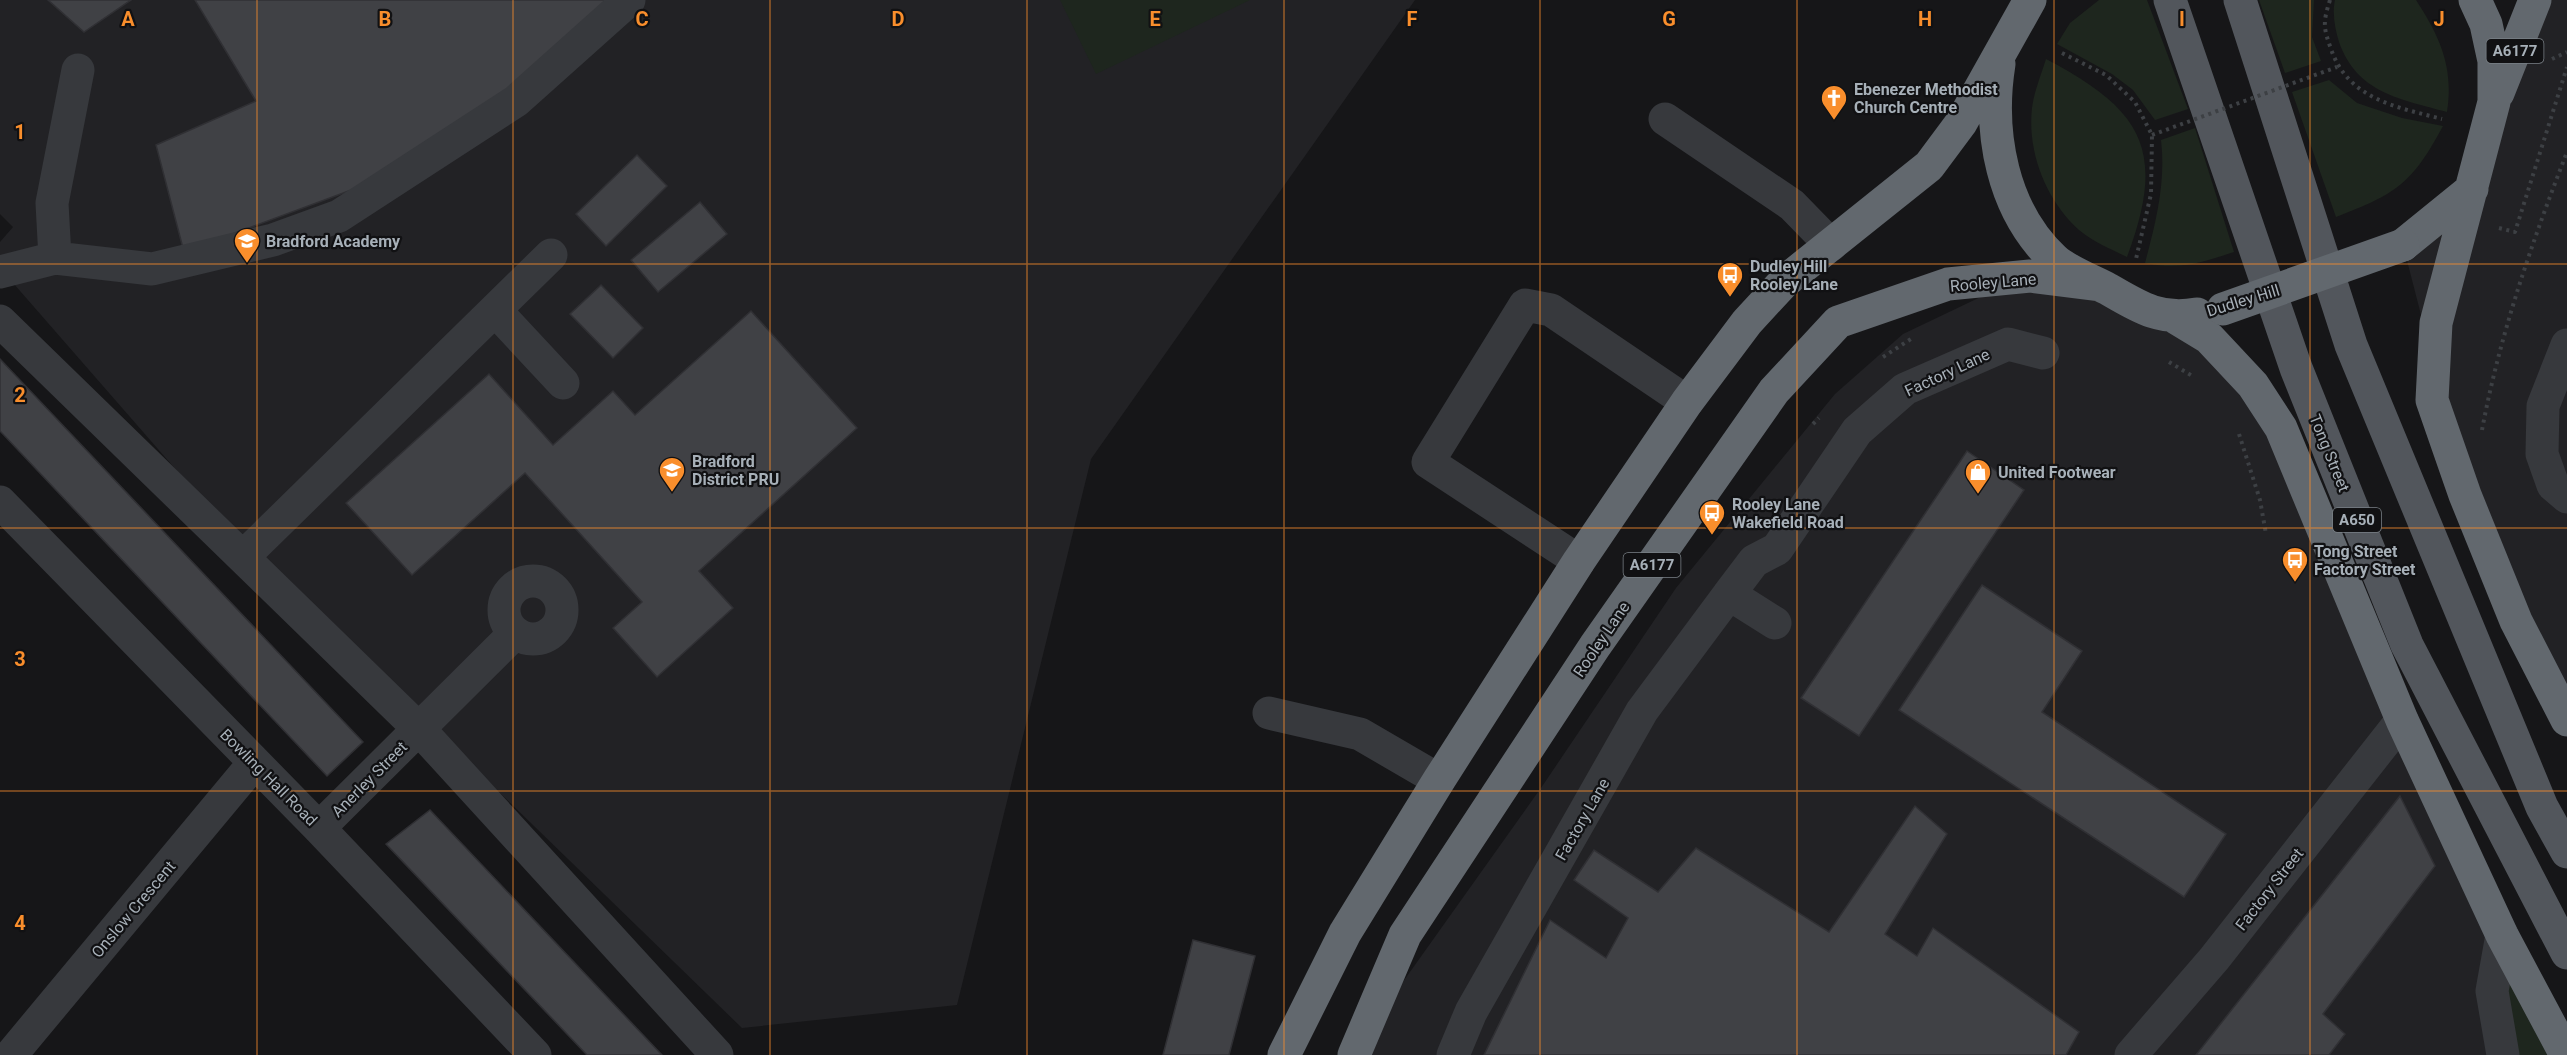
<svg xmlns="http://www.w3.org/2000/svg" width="2567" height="1055" viewBox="0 0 2567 1055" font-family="Roboto,sans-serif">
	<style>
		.built { fill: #222225 }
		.green { fill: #1e261e }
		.building { fill: #404145; stroke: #303034; stroke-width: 1.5 }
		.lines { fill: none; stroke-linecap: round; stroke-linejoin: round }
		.path { stroke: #3d4044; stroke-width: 4; stroke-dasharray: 3 4.5; stroke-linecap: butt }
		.minor { stroke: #37393d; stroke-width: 33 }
		.major { stroke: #52565c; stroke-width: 33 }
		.highway { stroke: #62686e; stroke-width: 33 }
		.path-bridge { stroke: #3d4044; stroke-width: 4; stroke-dasharray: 3 4.5; stroke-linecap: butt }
		.highway-bridge { stroke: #62686e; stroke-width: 33 }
		.grid { fill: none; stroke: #f98e2c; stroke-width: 1.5; stroke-opacity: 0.55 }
		.labels { text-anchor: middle; stroke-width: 4.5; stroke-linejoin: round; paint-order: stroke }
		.shield { fill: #111113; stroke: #7a8086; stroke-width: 1.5 }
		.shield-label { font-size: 15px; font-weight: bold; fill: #a7b0b8 }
		.poi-label { font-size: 16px; font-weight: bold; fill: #a7b0b8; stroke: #111113; text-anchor: start }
		.street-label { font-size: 16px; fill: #a7b0b8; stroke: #111113 }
		.grid-label { font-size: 20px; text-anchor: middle; font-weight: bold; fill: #f98e2c; stroke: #111113; stroke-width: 4.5; stroke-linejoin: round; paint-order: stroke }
	</style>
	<rect width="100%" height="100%" fill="#161618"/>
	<path class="built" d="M0,0H1415L1091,459L957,1005L742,1028L226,527L0,268V242L13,227L0,214Z
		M2535,0H2567V712L2564,714L2435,369L2403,245L2472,189Z
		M2056,261L2142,309L2253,385L2502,935L2503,1055H1369L1395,993L1543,785L1676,588L1835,394L1903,334Z"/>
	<path class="green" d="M1060,0H1250L1096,74Z
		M2099,0H2147L2188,109L2155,120L2133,90L2112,74L2057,44L2070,23Z
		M2259,0H2314L2312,37L2321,61L2285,73Z
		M2335,0H2416C2440,37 2454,67 2447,112C2400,99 2357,93 2339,42C2335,29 2332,13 2335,0Z
		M2046,59C2143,110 2167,150 2127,257C2111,249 2093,242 2079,230C2046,200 2027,152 2032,108C2034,92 2041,75 2046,59Z
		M2329,80L2357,103L2402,118L2443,126C2412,184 2396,194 2336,217L2292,92Z
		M2195,128L2234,252C2200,263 2181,270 2145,263C2156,222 2166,182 2161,140Z
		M2502,935L2566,1055H2503Z"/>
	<path class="building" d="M48,0H131L84,32Z
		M195,0H615L537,73L400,172L184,252L156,145L256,101Z
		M637,155L667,186L606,246L576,214Z
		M700,202L727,234L658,292L631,260Z
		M601,285L643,328L613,358L570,314Z
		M751,311L857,428L699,571L733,608L657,677L613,628L642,602L525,473L412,575L346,503L489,374L553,445L613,391L635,415Z
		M0,359L363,742L327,776L0,431Z
		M1967,451L2024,490L1859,736L1801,698Z
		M1982,585L2082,651L2042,712L2226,834L2184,897L1899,710Z
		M2400,796L2435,866L2323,1014L2345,1034L2329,1055H2196Z
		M1915,806L1947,834L1885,934L1917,956L1933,928L2079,1032L2066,1055H1484L1550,920L1606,958L1628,918L1574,880L1594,850L1658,892L1696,848L1829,932Z
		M430,810L662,1055H587L386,844Z
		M1193,940L1255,956L1229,1055H1163Z"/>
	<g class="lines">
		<path class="path" d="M2330,0C2323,22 2323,27 2331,49C2348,99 2396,107 2442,119
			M2062,53L2106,75L2135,102L2152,135L2151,194L2136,259
			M2552,59L2567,52
			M2499,228L2515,232L2567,67
			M1883,357L1914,337
			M2169,362L2194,377
			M1813,424L1819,418
			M2482,430C2500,334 2532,242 2567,152
			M2239,434L2260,500L2266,534"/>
		<path class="minor" d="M1665,119L1792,205L1831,245
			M55,258L52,203L78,70
			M0,272L55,258L152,269L273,240L339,216L516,101L629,0
			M495,310L563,383
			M0,321L419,729L717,1055
			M2567,345L2543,406L2542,454L2553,485L2567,497
			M0,502L319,828L535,1055
			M243,557L551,255
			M1579,561L1428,462L1525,305L1551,310L1687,402
			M504 610a29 29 0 1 1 58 0a29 29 0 1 1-58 0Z
			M1775,623L1729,594L1754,561L1777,549L1857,431L1905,389L2008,344L2043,353
			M1269,713L1360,734L1439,780
			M319,828L515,633
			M2502,935L2492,991L2503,1055
			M11,1055L254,763
			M1453,1055L1471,1012L1642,711L1729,594
			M2131,1055L2214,959L2402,720"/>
		<path class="major" d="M2170,0L2296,368L2407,645L2567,953
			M2240,0L2351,345L2542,807L2567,852"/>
		<path class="highway" d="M2475,0L2486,24L2494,61V102L2436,323L2432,400L2465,495L2516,621L2567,720
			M1999,64C1988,133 2002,211 2055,260C2069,272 2091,280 2108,289C2139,307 2160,321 2197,314
			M2498,93L2535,0
			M2403,245L2472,189
			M2176,318L2209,338L2253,385L2281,428L2402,720L2502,935L2566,1055
			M1284,1055L1345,933L1439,780L1579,561L1687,402L1747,322L1784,282L1929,166L1961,123L2030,0
			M1354,1055L1405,935L1595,646L1774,391L1838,322L1948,284L2030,276L2100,285"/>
		<path class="path-bridge" d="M2152,135L2337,67"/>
		<path class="highway-bridge" d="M2223,309L2403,245"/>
	</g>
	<path class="grid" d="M257,0V1055M513,0V1055M770,0V1055M1027,0V1055M1284,0V1055M1540,0V1055M1797,0V1055M2054,0V1055M2310,0V1055M0,264H2567M0,528H2567M0,791H2567"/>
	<defs>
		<g id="church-pin" transform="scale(1.35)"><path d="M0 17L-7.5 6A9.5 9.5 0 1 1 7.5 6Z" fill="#f98e2c" stroke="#111113"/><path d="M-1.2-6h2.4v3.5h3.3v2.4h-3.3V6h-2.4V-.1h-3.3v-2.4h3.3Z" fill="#fff"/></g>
		<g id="school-pin" transform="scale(1.35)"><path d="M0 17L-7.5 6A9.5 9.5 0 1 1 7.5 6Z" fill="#f98e2c" stroke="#111113"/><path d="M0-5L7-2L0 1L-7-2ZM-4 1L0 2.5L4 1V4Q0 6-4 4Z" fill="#fff"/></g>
		<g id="bus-pin" transform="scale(1.35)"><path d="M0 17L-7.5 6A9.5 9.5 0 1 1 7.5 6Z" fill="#f98e2c" stroke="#111113"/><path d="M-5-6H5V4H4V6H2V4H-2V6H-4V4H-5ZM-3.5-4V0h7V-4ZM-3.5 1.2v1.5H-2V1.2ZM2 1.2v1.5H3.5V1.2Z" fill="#fff"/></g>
		<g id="shop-pin" transform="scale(1.35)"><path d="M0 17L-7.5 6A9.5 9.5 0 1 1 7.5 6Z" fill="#f98e2c" stroke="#111113"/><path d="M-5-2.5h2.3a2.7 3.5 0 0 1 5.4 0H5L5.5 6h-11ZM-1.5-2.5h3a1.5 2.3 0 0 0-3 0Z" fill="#fff"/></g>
	</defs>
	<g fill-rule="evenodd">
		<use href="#church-pin" x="1834" y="98"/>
		<use href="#school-pin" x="247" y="241"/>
		<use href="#bus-pin" x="1730" y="275"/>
		<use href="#school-pin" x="672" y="470"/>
		<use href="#shop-pin" x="1978" y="472"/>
		<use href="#bus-pin" x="1712" y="513"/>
		<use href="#bus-pin" x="2295" y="560"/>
	</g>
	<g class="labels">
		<g class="shield">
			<rect x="2486.5" y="39" width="57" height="24" rx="4.5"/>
			<rect x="2333" y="508" width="48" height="24" rx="4.5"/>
			<rect x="1623.5" y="553" width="57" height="24" rx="4.5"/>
		</g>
		<g class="shield-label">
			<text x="2515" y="56">A6177</text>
			<text x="2357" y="525">A650</text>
			<text x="1652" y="570">A6177</text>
		</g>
		<g class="poi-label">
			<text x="1854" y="95">Ebenezer Methodist<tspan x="1854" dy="18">Church Centre</tspan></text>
			<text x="266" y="247">Bradford Academy</text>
			<text x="1750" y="272">Dudley Hill<tspan x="1750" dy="18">Rooley Lane</tspan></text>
			<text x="692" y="467">Bradford<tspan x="692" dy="18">District PRU</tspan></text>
			<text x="1998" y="478">United Footwear</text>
			<text x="1732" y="510">Rooley Lane<tspan x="1732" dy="18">Wakefield Road</tspan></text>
			<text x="2314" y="557">Tong Street<tspan x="2314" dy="18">Factory Street</tspan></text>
		</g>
		<g class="street-label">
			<text transform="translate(1993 282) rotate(-5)" y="6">Rooley Lane</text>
			<text transform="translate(2243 300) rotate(-17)" y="6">Dudley Hill</text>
			<text transform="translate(1947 372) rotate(-25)" y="6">Factory Lane</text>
			<text transform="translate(2330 453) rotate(68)" y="6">Tong Street</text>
			<text transform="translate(1601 639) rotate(-56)" y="6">Rooley Lane</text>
			<text transform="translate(269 777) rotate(45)" y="6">Bowling Hall Road</text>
			<text transform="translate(369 779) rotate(-45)" y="6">Anerley Street</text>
			<text transform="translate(1582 819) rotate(-60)" y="6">Factory Lane</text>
			<text transform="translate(2269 889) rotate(-52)" y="6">Factory Street</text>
			<text transform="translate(133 909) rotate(-50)" y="6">Onslow Crescent</text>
		</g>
	</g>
	<g class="grid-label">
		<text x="128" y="26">A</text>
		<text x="385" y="26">B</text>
		<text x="642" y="26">C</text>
		<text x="898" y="26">D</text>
		<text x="1155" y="26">E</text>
		<text x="1412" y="26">F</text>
		<text x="1669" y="26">G</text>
		<text x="1925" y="26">H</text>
		<text x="2182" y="26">I</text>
		<text x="2439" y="26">J</text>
		<text x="20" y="139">1</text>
		<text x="20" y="402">2</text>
		<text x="20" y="666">3</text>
		<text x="20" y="930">4</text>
	</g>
</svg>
